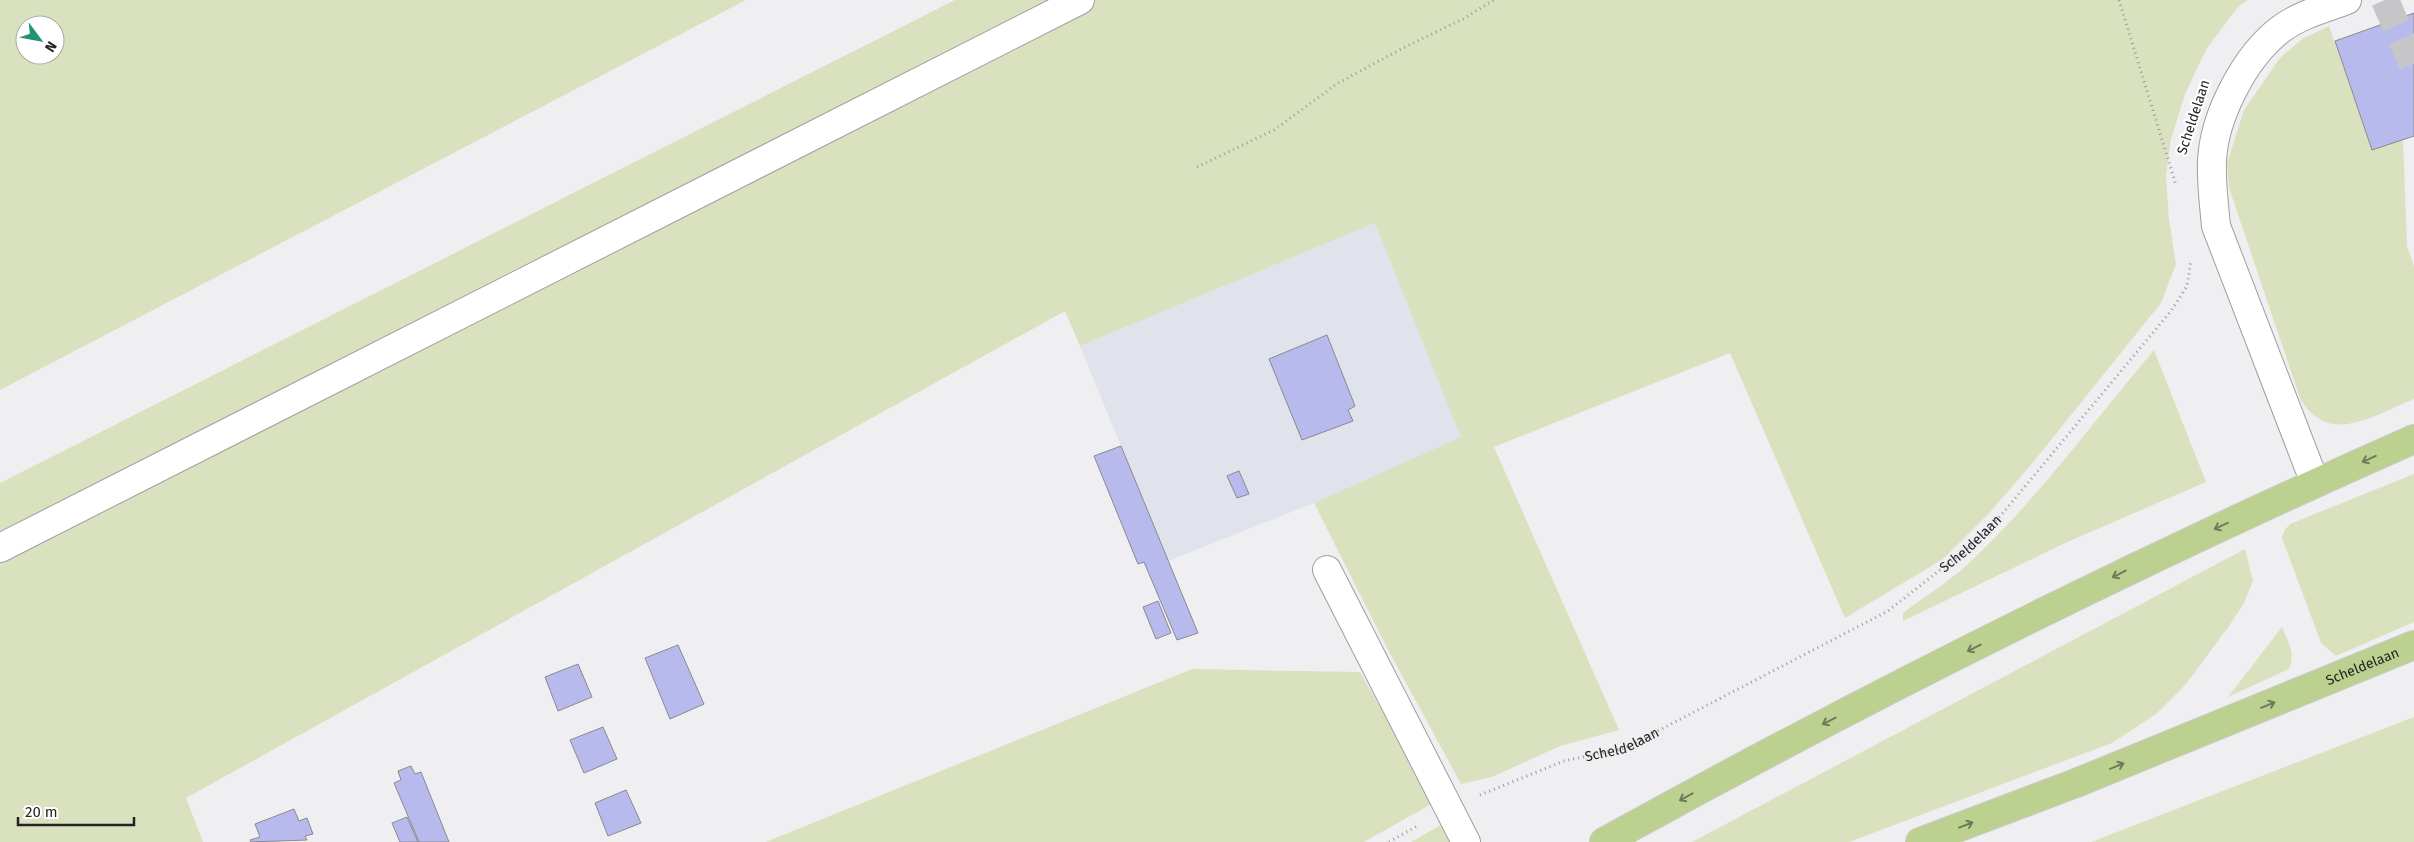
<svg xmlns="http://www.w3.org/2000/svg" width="2414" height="842" viewBox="0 0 2414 842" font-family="'Fira Sans',sans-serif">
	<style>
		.built { fill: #e0e3ec }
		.green { fill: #dae1bf; fill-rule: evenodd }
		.building { fill: #b8baed; stroke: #89898b }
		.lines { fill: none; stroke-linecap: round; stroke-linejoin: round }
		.highway-tunnel { stroke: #c6c6c8; stroke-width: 28; stroke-dasharray: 28 14; stroke-linecap: butt }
		.minor-casing { stroke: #9e9fa0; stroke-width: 30 }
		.major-casing { stroke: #cacaca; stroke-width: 30 }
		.path { stroke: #999a9b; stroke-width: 3; stroke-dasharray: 1 4; stroke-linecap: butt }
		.minor { stroke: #fff; stroke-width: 28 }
		.major { stroke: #bcd18f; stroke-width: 28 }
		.oneway { stroke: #707a5a }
		.labels { text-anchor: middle; stroke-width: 4.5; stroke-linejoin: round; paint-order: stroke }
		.street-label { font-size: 14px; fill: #232424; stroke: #fff }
	</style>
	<rect width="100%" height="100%" fill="#efeff1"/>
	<path class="built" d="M1375,223L1462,437L1314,503L1168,561L1080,346Z"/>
	<path class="green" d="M0,0H746L0,390ZM25,25H55V55H25Z
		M955,0H2248L2238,7L2207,48L2185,94L2171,139L2166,176L2169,219L2176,264L2161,303L2030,466L1991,511L1943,559L1845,618L1730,353L1494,447L1619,730L1560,746L1492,777L1461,784L1386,646L1314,503L1461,437L1375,223L1080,346L1065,311L186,798L203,842H0V483Z
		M2329,26L2372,150L2403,139L2407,246L2414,266V399C2388,409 2344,437 2318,418C2311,414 2306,407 2301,401L2229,188L2227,163L2244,110L2280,58L2302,39Z
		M2154,350L2206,482L2065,543L1903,621V613C1924,597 1947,583 1967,565C2036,501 2093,422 2154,350Z
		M2414,474V622L2336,656L2321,643L2282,538L2284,531L2290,524Z
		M2245,549L2253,581L2243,605L2229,626L2186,684L2156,714L2112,743L1849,842H1692Z
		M2282,627C2288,642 2296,654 2289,669L2228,697Z
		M1192,669L1360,672L1435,802L1364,842H766Z
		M2414,717V842H2091Z
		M1444,823L1453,842H1411Z"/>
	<path class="building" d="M2414,13V136L2372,150L2335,41Z
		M1327,335L1355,406L1348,410L1353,421L1302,440L1269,359Z
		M1121,446L1198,633L1177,640L1144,562L1138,564L1094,456Z
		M1239,471L1249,494L1237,498L1227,476Z
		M1158,601L1171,633L1156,639L1143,607Z
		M678,645L704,704L670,719L645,658Z
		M578,664L592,697L558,711L545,677Z
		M603,727L617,759L584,773L570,740Z
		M411,766L415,774L421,772L449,842H419L394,783L401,780L398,771Z
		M626,790L641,823L608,836L595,803Z
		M294,809L299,821L307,818L313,834L305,836L307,840L251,842L250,840L260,837L255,824Z
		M407,817L418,842H400L392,823Z"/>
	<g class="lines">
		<path class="highway-tunnel" d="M2385,0L2414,67"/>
		<g class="minor-casing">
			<path id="minor" d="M2315,483L2216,226C2214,204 2211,183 2212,161C2214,116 2245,56 2281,29C2299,15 2326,8 2347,0
				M0,548L1080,0
				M1327,570L1466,842"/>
		</g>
		<g class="major-casing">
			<g id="major">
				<path d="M1604,842C1868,696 2138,561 2414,439"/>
				<path id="s2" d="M1920,842L2076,783L2414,645"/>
			</g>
		</g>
		<g class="path">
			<path d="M2119,0L2176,185"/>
			<path d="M1197,167L1274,130L1338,83L1407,46L1463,19L1494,0"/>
			<path id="s1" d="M1480,795L1564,761L1625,748L1888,611L1968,548L2002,514L2171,311L2187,286L2191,260"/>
			<path d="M1389,842L1419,825"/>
		</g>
		<use href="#minor" class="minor"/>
		<use href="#major" class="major"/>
	</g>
	<defs><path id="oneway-shaft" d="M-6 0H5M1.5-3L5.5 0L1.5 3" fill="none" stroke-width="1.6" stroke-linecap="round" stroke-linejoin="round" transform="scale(1.25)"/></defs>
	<g class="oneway">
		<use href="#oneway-shaft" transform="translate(2369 459) rotate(156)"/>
		<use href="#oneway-shaft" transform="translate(2221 526) rotate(155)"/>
		<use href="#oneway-shaft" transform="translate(2119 574) rotate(153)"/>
		<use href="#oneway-shaft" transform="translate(1974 648) rotate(153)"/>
		<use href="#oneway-shaft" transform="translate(2268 705) rotate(-22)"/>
		<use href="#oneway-shaft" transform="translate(1829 721) rotate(153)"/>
		<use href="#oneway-shaft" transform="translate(2117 766) rotate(-22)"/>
		<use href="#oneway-shaft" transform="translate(1686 797) rotate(151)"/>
		<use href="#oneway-shaft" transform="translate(1966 825) rotate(-21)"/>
	</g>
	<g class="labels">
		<g class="street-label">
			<text transform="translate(2193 117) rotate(-72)" y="5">Scheldelaan</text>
			<text dy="5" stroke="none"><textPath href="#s1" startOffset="556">Scheldelaan</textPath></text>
			<text dy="5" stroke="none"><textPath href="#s2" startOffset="476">Scheldelaan</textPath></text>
			<text dy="5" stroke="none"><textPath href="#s1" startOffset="151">Scheldelaan</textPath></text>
		</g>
	</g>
	<g transform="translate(40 40) rotate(122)"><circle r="24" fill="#ffffff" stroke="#a7a7a7"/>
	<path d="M0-4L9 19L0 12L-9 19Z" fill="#229476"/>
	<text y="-8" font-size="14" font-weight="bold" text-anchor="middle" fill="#232424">N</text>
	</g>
	<path d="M18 817v8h116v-8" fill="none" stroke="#232424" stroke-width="2.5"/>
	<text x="25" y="817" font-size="15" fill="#232424" stroke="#ffffff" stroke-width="4" paint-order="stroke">20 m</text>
</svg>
